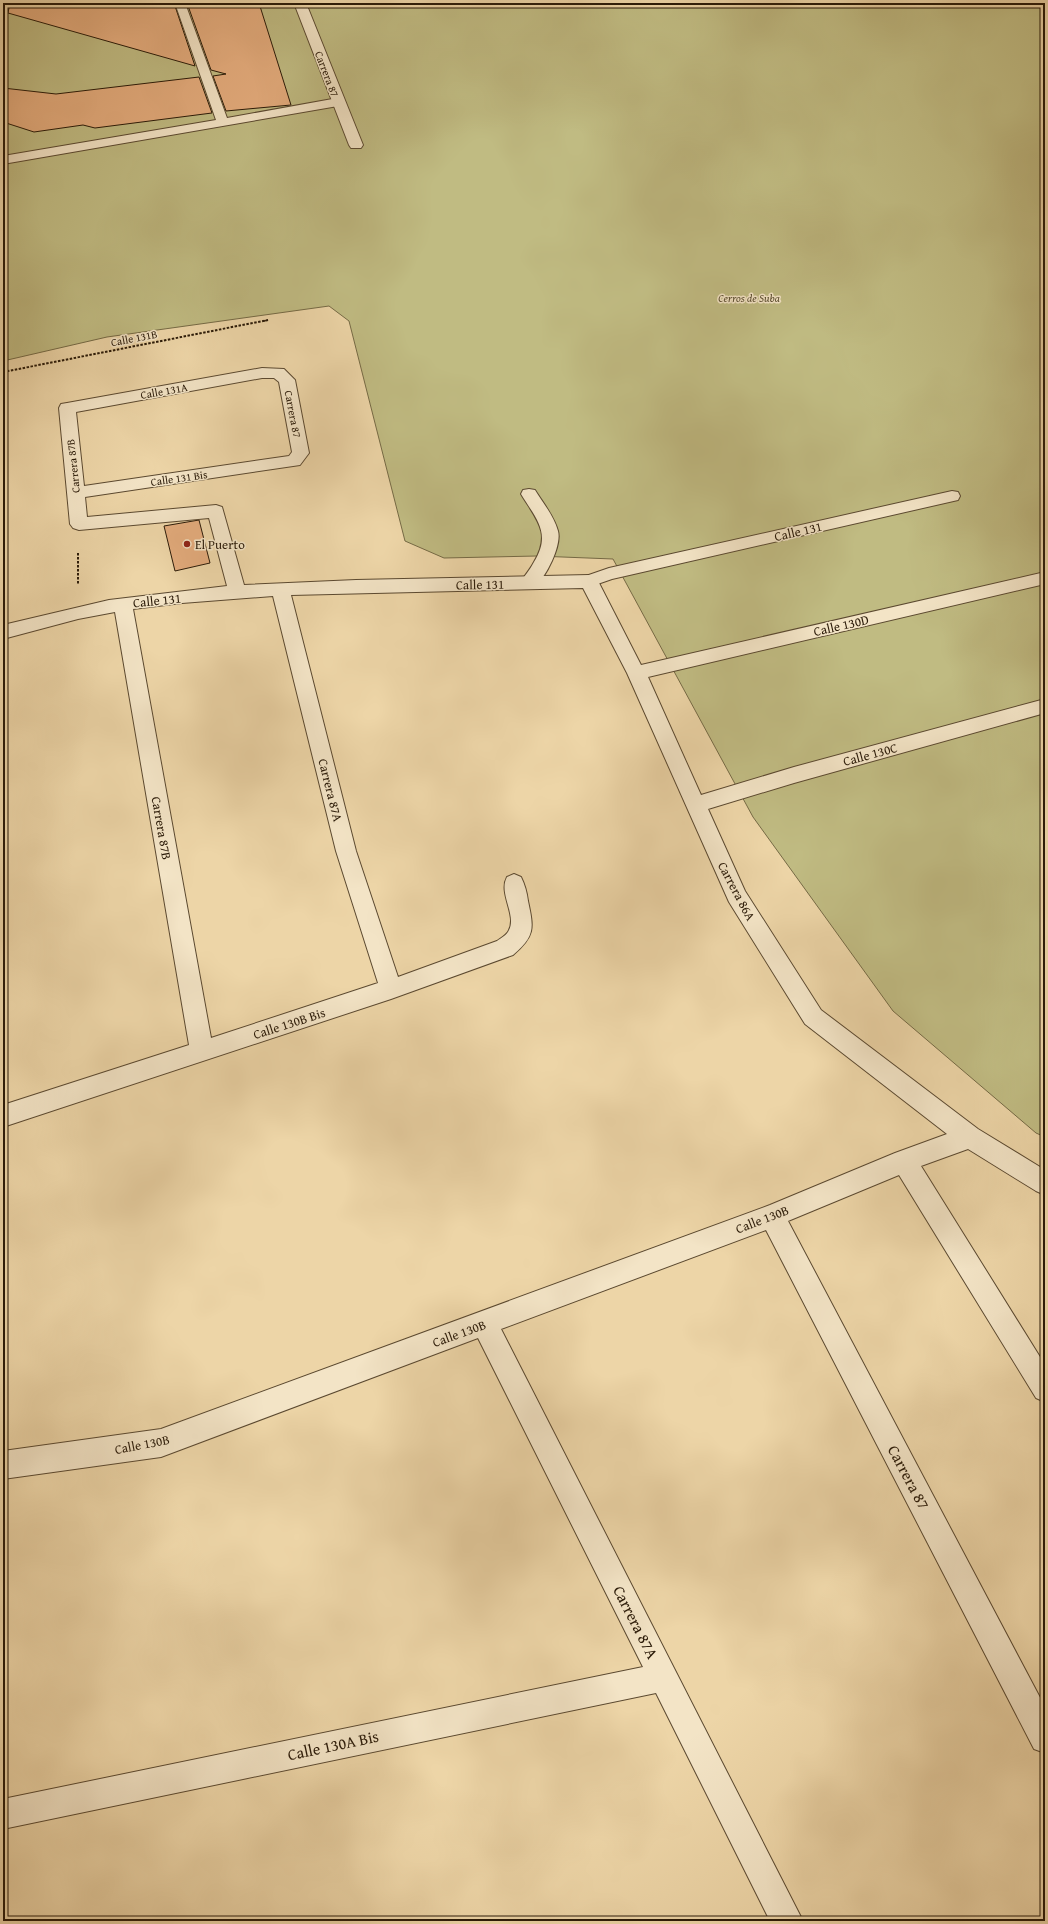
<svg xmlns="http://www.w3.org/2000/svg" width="1048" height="1924" viewBox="0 0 1048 1924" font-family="'Gentium Book Plus',serif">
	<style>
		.green { fill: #c0bb82; stroke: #756a45 }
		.building { fill: #e4ac7d; stroke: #2a1a08 }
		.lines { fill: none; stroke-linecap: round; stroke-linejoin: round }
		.service-casing { stroke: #5b4930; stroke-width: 2 }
		.minor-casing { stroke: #5b4930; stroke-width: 2 }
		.path-far1 { stroke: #2a1a08; stroke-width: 1.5; stroke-dasharray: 2 1; stroke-linecap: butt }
		.path { stroke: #2a1a08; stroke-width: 2; stroke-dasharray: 2.5 1.5; stroke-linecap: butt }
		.service { fill: #f3e4c6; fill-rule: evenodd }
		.minor { fill: #f3e4c6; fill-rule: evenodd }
		.poi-dot { fill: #8f2418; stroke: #f3e4c6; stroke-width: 1.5 }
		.labels { text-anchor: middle; stroke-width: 3; stroke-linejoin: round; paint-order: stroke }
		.far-street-label { font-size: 11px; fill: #2a1a08; stroke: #f3e4c6 }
		.far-park-label { font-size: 11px; font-style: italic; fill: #574a2d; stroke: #f3e4c6 }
		.street-label { font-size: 13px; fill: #2a1a08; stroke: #f3e4c6 }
		.poi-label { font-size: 13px; fill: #2a1a08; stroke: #f3e4c6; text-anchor: start }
		.near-street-label { font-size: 16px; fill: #2a1a08; stroke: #f3e4c6 }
	</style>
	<rect width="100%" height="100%" fill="#edd5a7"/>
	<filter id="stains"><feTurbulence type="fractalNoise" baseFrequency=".005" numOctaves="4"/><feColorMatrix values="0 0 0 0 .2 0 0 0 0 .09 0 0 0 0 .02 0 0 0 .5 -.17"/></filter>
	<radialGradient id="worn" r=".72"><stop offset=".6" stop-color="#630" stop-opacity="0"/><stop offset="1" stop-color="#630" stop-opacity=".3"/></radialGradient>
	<path class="green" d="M3,3H1045V1137L1036,1133L893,1011L753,817L613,559L537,556L444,558L405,541L349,321L329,306L107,337L3,361Z"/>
	<path class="building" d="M10,3H174L195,66L8,13Z
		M187,3H259L291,105L226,111L213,76L226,74L211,70Z
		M199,77L212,113L95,128L83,125L34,132L3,122V88L56,94Z
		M199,520L210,563L175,571L164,526Z"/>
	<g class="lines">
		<g class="service-casing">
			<path id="service" d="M175,3H185L227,118L338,98L344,102L338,106L3,164V156L216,120Z
				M529,489L535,490C543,503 554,516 558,531C562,545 546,578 534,587C530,590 526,588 522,587L520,583C524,576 530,570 534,562C552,533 536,519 521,494L523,490Z
				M952,491L958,492L960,496L958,500L612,579L589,587L583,585L581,581L583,577L609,568Z"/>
		</g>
		<g class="minor-casing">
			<path id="minor" d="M294,3H306L363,145L361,148H351L349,145Z
				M262,368L284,369L295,380L309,453L300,465L85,497L87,517L216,505L222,507L244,585L356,580L589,575L595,576L598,581L641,665L1045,572V584L648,677L701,795L794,767L1045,699V713L794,783L708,809L745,891L821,1010L978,1129L1045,1170V1195L1036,1191L968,1149L921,1166L1045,1365V1402L1036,1398L899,1175L788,1221L1045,1707V1753L1034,1749L766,1230L501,1329L803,1921H770L656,1693L3,1829V1799L643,1667L478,1338L161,1457L3,1479V1451L161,1429L770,1205L895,1153L947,1134L805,1024L729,902L627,673L583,588L291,595L356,851L398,977L497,941C501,938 507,935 509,930C517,915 498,893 507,877L514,874L521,877C525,885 527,893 528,901C534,929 535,936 513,955L391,999L3,1127V1105L189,1045L115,612L78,619L3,639V625L109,600L227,586L209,518L79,530L73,528L70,524L59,408L61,404L67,403ZM262,378H274L279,382L292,452L289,456L84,486L76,412ZM273,596L336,851L378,983L211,1038L133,609L182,603Z"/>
		</g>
		<path class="path-far1" d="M264,321L268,320"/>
		<path class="path" d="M3,372L268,320
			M78,553V584"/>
		<use href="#service" class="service"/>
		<use href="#minor" class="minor"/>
	</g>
	<circle class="poi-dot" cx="187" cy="544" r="4"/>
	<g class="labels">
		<g class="far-street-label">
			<text transform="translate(327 74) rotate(69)" y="4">Carrera 87</text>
			<text transform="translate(134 338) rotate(-11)" y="4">Calle 131B</text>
			<text transform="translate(164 391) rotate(-10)" y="4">Calle 131A</text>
			<text transform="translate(293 414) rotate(79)" y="4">Carrera 87</text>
			<text transform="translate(73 466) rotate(-96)" y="4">Carrera 87B</text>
			<text transform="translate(179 478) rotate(-8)" y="4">Calle 131 Bis</text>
		</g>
		<g class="far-park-label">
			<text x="749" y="302">Cerros de Suba</text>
		</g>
		<g class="street-label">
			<text transform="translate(798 531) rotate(-13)" y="5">Calle 131</text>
			<text transform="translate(480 584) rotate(-1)" y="5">Calle 131</text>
			<text transform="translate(157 600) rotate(-6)" y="5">Calle 131</text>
			<text transform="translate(841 625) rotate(-13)" y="5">Calle 130D</text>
			<text transform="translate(870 754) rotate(-15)" y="5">Calle 130C</text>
			<text transform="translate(331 790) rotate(76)" y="5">Carrera 87A</text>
			<text transform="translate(162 828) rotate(80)" y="5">Carrera 87B</text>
			<text transform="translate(737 891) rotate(62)" y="5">Carrera 86A</text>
			<text transform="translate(289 1023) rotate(-18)" y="5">Calle 130B Bis</text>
			<text transform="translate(762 1219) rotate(-21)" y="5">Calle 130B</text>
			<text transform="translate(459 1333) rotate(-20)" y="5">Calle 130B</text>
			<text transform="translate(142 1444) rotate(-11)" y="5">Calle 130B</text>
		</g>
		<g class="poi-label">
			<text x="195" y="549">El Puerto</text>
		</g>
		<g class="near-street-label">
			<text transform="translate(909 1477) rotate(62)" y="6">Carrera 87</text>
			<text transform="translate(636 1622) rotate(63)" y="6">Carrera 87A</text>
			<text transform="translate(333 1745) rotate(-12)" y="6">Calle 130A Bis</text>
		</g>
	</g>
	<rect width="1048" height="1924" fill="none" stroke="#edd5a7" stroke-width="16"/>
	<rect x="4" y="4" width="1040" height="1916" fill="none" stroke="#2a1a08" stroke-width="2"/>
	<rect x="8" y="8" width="1032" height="1908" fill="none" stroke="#2a1a08"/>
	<rect width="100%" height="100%" filter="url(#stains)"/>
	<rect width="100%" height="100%" fill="url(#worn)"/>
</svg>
